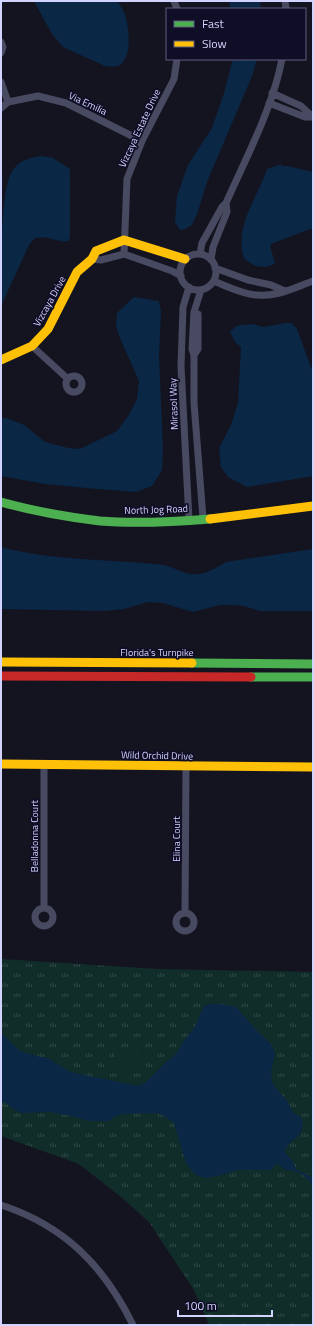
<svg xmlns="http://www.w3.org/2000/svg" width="314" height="1326" viewBox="0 0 314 1326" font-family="'Titillium Web',sans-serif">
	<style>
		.grass { fill: url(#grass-tufts) }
		.pitch { fill: #112d2a }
		.water { fill: #0a2746 }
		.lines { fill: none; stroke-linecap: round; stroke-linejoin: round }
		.street { stroke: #484a61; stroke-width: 7 }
		.fast { stroke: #4caf50; stroke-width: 9 }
		.slow { stroke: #ffc107; stroke-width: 9 }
		.jam { stroke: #c62828; stroke-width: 9 }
		.labels { text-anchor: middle; stroke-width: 3.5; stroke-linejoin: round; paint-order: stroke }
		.street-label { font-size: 10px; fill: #d3d3ff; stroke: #0f0e26 }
	</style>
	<defs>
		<pattern id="grass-tufts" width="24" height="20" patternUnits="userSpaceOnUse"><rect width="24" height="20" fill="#112d2a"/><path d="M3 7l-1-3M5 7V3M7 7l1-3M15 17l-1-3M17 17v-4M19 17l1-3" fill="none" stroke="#334b4a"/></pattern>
	</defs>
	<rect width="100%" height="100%" fill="#141420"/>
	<path class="grass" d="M1,959L157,969L313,972V1325H209L194,1290L149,1222L121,1197L79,1164L1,1136Z"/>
	<path class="pitch" d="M117,1049H120L129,1055L140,1053H143C155,1068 111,1090 115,1052Z"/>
	<path class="water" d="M34,1H118C120,6 125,12 126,18C129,30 132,57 120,65C116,67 110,67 105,66L63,47L52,34Z
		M229,1H260L261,9H231Z
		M233,59H257L252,76L207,182L197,214L192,225L185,229L180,230L175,222L177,196L188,165L212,128L224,93Z
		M42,156L53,158L70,169V234L69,241C61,242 56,240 49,238C45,237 39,238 35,238L29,245L1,306C1,276 0,196 11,173C18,161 29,157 42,156Z
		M282,164L281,166H287L313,172V228L273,243L270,246L275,263C264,270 253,267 244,258V259C234,226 257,199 267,169Z
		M134,297L159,301L161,312L159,356L163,451L162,470L152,486L136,492L98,489L45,484L1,476V418H6L24,425L45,442L68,448L80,449L117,431L129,415L137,399L139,381L120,338L116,326L117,313Z
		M286,323H292L297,329L313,373V476L247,487L228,477L221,467L219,448L231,425L238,403L241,347L235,342L230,332L236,326L241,325L252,324L263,327Z
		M1,547C53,561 109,559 163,565C176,567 184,576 198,574C208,573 218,567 226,562L313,549V611H260L244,606L235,605H220L193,612L163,603L148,602L124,609L104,611L1,609Z
		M211,1004H219L236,1007L258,1032L271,1044L274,1050L275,1054L271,1072L272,1083L287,1101L293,1112L302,1119L303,1122L301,1132L298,1136L290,1143L284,1151L293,1162L296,1170C306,1175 313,1173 313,1187L310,1181L303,1175L291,1170H285L277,1163L271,1170H238L218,1176L204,1178L195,1174L186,1163L174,1123L164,1116L157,1113L122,1114L114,1117L109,1121H89L72,1116L49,1112L20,1113L11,1107L1,1100V1033L20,1051L36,1056L48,1058L68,1071L79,1074L139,1086L146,1082L163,1065L176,1054L183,1042L195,1027L204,1006Z"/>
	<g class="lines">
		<path class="street" d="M174,1L177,9
			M285,1L286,9
			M1,42L3,47L1,53
			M1,82L8,102
			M272,93L301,106L313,117
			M269,103L305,117H313
			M1,108L8,102L38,96L66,103L142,141
			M124,254L127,179L142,141L174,79L177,59
			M124,254L172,271L181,276
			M200,254L202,243L222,207L226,203C246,158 273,107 282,59
			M180 272a18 18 0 1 1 36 0a18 18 0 1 1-36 0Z
			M92,259L101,260L124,254
			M211,260L213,247L227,212L226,203
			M215,268L248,280L271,285L285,291
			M214,281C225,286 246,295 258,295C277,297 296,287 313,281
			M189,287L183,307L181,366L189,520
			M201,290L194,312L192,349L194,355V403L203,518
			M32,346L68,379
			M194,355L198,349V314
			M66 384a8 8 0 1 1 16 0a8 8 0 1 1-16 0Z
			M44,908V765
			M35 917a9 9 0 1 1 18 0a9 9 0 1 1-18 0Z
			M185,912L186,766
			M176 922a9 9 0 1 1 18 0a9 9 0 1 1-18 0Z
			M1,1205C65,1226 104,1266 133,1325"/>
		<path class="fast" d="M1,502C33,511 67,517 100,521C136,524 173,522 210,519
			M192,663L313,664
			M251,677H313"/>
		<path class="slow" d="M1,360L32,346L48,329L77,272L92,259L96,251L124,240L185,259
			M210,519L313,506
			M1,662L192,663
			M1,764L313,767"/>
		<path class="jam" d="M1,676L251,677"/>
	</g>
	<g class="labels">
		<g class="street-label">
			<text transform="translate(88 103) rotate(25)" y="4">Via Emilia</text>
			<text transform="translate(139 128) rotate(-65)" y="4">Vizcaya Estate Drive</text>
			<text transform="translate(49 301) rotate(-61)" y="4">Vizcaya Drive</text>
			<text transform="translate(173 404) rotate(-92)" y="4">Mirasol Way</text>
			<text transform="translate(156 509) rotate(-2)" y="4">North Jog Road</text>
			<text x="157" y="656">Florida's Turnpike</text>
			<text transform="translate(157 755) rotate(1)" y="4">Wild Orchid Drive</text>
			<text transform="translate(34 836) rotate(-90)" y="4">Belladonna Court</text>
			<text transform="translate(176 839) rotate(-90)" y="4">Elina Court</text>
		</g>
	</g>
	<rect width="314" height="1326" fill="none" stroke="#d3d3ff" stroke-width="4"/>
	<rect x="166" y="8" width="140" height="52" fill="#0f0e26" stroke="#5d5d7d"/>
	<rect x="174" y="21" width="20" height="6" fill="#4caf50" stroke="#5d5d7d"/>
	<text x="202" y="28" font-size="12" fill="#d3d3ff">Fast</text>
	<rect x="174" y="41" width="20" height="6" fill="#ffc107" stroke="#5d5d7d"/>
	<text x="202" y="48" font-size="12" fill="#d3d3ff">Slow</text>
	<path d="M178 1310v6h94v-6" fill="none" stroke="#d3d3ff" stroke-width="2"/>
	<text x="184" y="1310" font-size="12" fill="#d3d3ff" stroke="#0f0e26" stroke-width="3" paint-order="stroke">100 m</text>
</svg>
